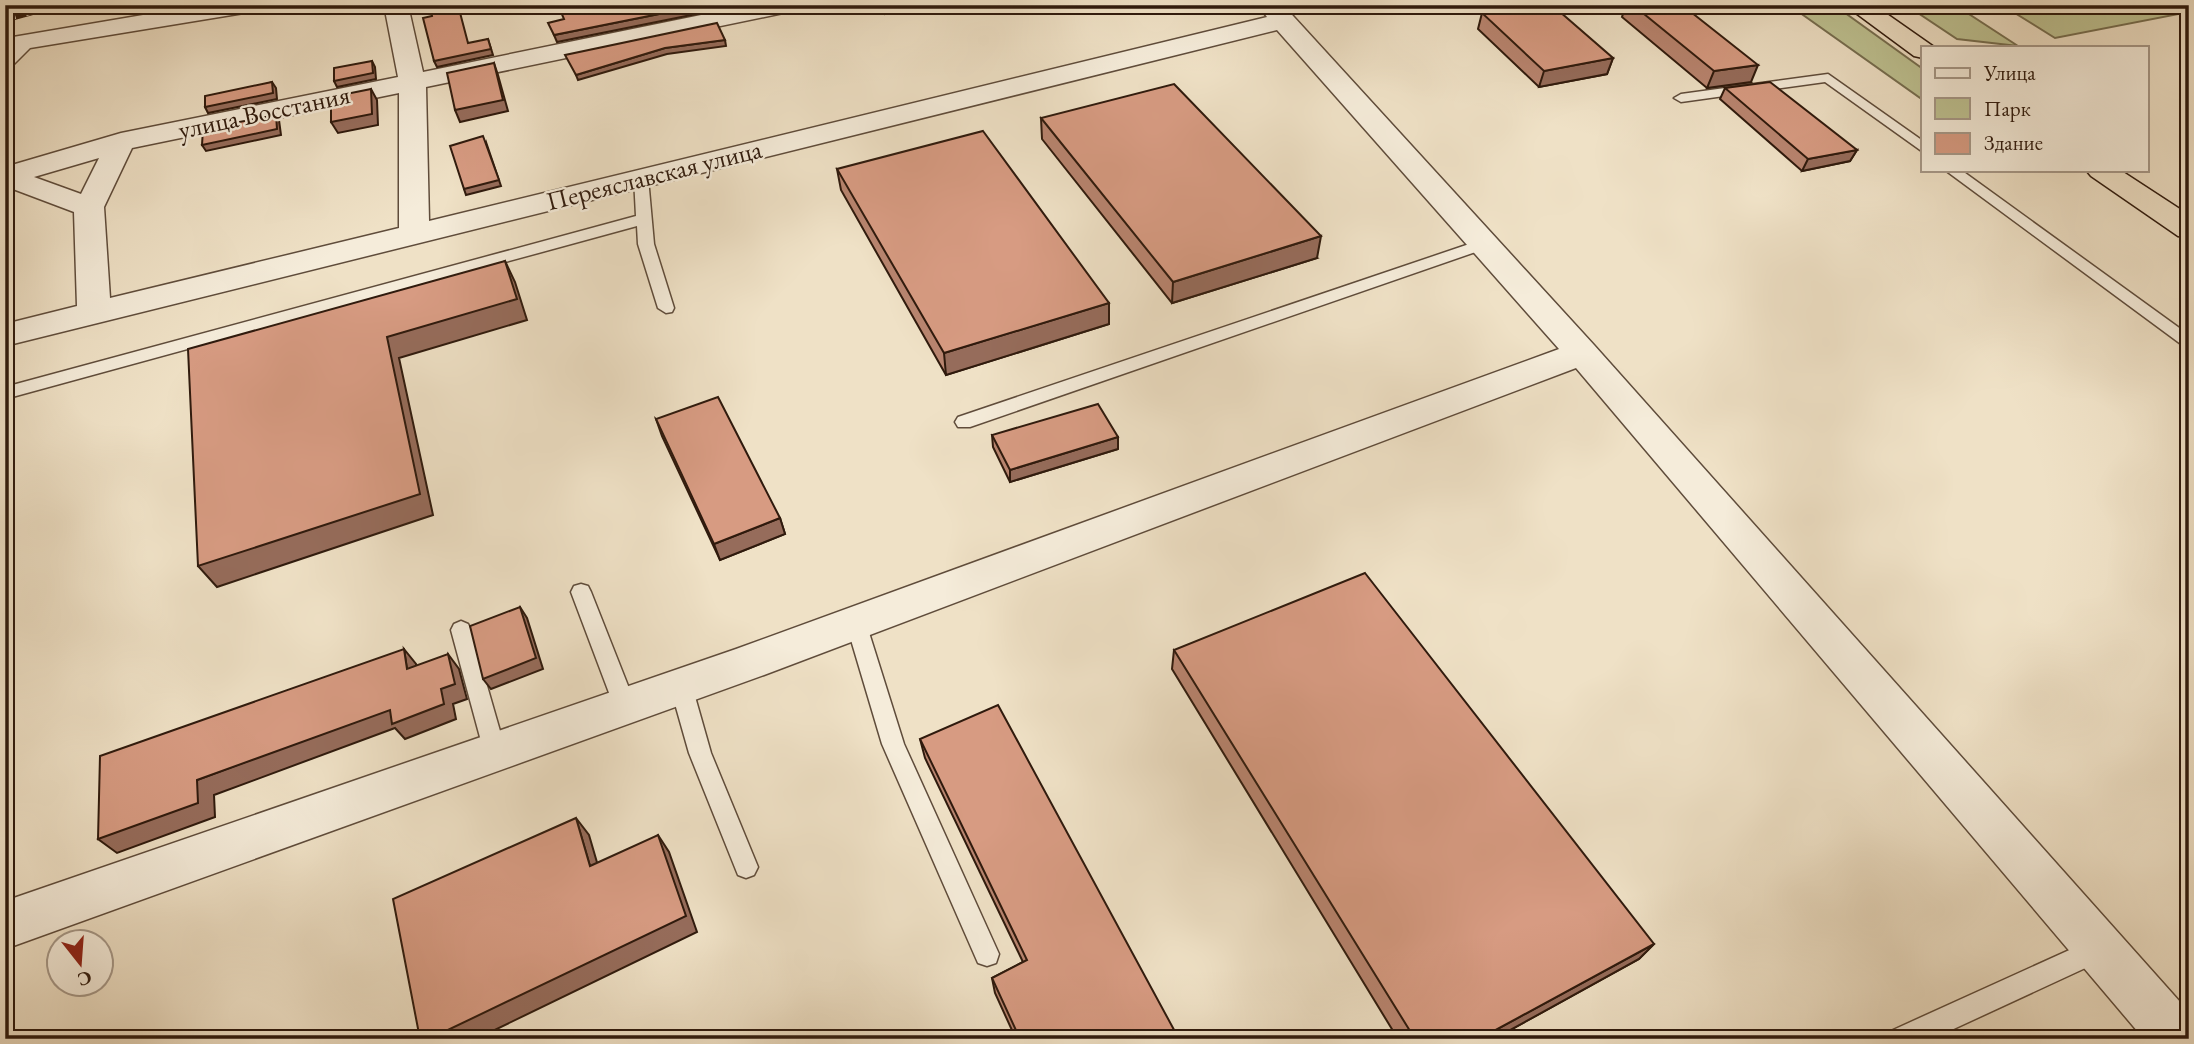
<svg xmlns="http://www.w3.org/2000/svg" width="2194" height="1044" viewBox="0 0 2194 1044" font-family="'EB Garamond',serif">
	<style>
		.green { fill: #bec292; stroke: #766e50; stroke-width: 2 }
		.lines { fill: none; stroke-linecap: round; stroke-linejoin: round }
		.service-casing { stroke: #5f4c3b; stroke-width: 3 }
		.minor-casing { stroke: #5f4c3b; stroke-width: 3 }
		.trunk-casing { stroke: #2f1a0d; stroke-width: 3 }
		.service { fill: #f5ecda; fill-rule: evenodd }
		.minor { fill: #f5ecda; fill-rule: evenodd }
		.trunk { fill: #efe1c6; fill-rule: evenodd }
		.rail-casing { stroke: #2f1a0d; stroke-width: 5 }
		.rail { stroke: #f5ecda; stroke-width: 3.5; stroke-dasharray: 11; stroke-linecap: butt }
		.wall { fill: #b98570; stroke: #2f1a0d; stroke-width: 2 }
		.shaded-wall { fill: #966c5b; stroke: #2f1a0d; stroke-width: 2 }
		.building { fill: #d79b82; stroke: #2f1a0d; stroke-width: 2 }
		.labels { text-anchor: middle; stroke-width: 5; stroke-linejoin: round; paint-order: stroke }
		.far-street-label { font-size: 26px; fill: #2f1a0d; stroke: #f5ecda }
	</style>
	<rect width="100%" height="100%" fill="#efe1c6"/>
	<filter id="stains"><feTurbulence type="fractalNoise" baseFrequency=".00286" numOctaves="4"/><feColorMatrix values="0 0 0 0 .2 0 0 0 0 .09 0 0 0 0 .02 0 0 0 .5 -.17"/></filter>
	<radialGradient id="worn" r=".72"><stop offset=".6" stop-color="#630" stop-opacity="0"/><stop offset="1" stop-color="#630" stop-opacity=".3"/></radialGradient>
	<path class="green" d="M1789,5H1834L1923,69V100Z
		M1906,5H1955L2018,46L1957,39Z
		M2002,5H2189V12L2055,38Z"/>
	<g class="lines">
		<g class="service-casing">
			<path id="service" d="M1828,74L1923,141V152L1825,82L1681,102L1674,98L1681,94Z
				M1945,170H1961L2189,335V350Z
				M641,174L648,178L654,244L674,308L672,312L666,313L658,308L638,244L637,226L5,399V387L636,216L634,178Z
				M1484,239L1490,241V247L970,427H958L955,422L958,417Z
				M581,584L588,586L591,592L636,706L633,713L625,715L617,713L614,706L571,592L574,586Z
				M856,615L863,617L866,623L904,744L999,954L996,963L987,966L978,963L882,744L846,623L849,617Z
				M461,621L468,624L471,630L506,752L503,759L495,762L487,759L484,752L451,630L454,624Z
				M681,677L689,680L692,686L711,753L758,867L754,875L746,878L738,875L689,753L670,686L673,680Z
				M2098,937L2107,940L2110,949L2107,958L1932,1039H1889L1893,1030Z"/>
		</g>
		<g class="minor-casing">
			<path id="minor" d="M202,5H262L259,10L250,12L30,48L14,64L5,66V44L13,37Z
				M384,5H408L423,72L750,5H800L797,10L788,12L426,87L429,221L1267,17L1258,5H1283L1594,345L2189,1012V1039H2144L1576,368L764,675L5,949V901L736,649L1559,349L1277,30L5,346V324L77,306L74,212L5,186V167L121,133L398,77ZM399,93V228L110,298L104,207L132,148ZM99,158L81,194L34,177Z"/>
		</g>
		<g class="trunk-casing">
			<path id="trunk" d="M1845,5H1874L1934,47H1923V58L1914,56Z
				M2086,170H2120L2189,215V238L2178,236L2091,176Z"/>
		</g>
		<use href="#service" class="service"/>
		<use href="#minor" class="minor"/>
		<use href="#trunk" class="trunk"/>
		<g class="rail-casing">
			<path id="rail" d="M5,20L60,5"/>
		</g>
		<use href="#rail" class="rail"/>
	</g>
	<path class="wall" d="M1626,5H1682L1751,82L1707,88L1622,17Z
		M1482,13L1613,58L1607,74L1539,87L1478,29Z
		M1725,88L1857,150L1850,161L1802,171L1720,99Z
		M1041,118L1317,258L1172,303L1042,139Z
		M837,169L1109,303V324L946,375L841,190Z
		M656,419L780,518L785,534L720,560L662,436Z
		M992,435L1118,449L1010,482L993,447Z
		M1174,650L1654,944L1639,959L1494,1039H1398L1172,669Z
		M920,739L1179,1039H1016L995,993L992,978L1023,962L925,758Z"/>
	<path class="shaded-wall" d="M704,5H741L557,42L554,35Z
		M897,5H910L904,9L885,14V8Z
		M488,39L493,55L437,67L434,61Z
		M725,40L726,46L667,54L578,80L576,75L665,48Z
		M1613,58L1607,74L1539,87L1544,71Z
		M372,61L375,67L376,79L337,87L334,81Z
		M494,63L498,75L508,111L460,122L455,110Z
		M1758,65L1751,82L1707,88L1714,71Z
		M272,82L276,88L277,99L208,113L205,107Z
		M371,89L377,100L378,125L338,133L331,122Z
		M276,115L279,120L281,135L206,151L202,145Z
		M486,142L501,186L466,195L464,189Z
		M1857,150L1850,161L1802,171L1808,159Z
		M1321,236L1317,258L1172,303L1173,282Z
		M505,261L515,282L527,320L399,358L433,515L217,587L198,566L387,337Z
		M1109,303V324L946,375L944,353Z
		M1118,437V449L1010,482V470Z
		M780,518L785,534L720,560L714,544Z
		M520,607L527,618L543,669L491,689L483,679Z
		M404,649L416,664L419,684L407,669Z
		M448,654L459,669L467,699L453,704L456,719L405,739L395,728L214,795L215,817L117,853L98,839L197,780L441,689Z
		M576,818L589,835L603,883L590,866Z
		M658,835L669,852L697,932L476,1039H429Z
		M1654,944L1639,959L1494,1039H1479Z"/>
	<path class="building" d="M430,5H458L468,43L488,39L491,49L434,61L423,18L432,16Z
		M558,5H704L554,35L548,23L564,19Z
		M883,5H897L885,8Z
		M1527,5H1552L1613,58L1544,71L1482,13Z
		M1633,5H1682L1758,65L1714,71Z
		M717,23L725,40L665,48L576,75L565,55Z
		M372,61L373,73L334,81V68Z
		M494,63L503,100L455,110L447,73Z
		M272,82L273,93L205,107V96Z
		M1770,82L1857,150L1808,159L1725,88Z
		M1174,84L1321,236L1173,282L1041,118Z
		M371,89L372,114L331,122V97Z
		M276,115L277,129L202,145L203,129Z
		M983,131L1109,303L944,353L837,169Z
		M483,136L499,180L464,189L450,146Z
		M505,261L517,299L387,337L420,494L198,566L188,349Z
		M718,397L780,518L714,544L656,419Z
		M1098,404L1118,437L1010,470L992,435Z
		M1365,573L1654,944L1479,1039H1415L1174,650Z
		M520,607L536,658L483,679L470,626Z
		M404,649L407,669L448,654L455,684L441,689L444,704L392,724L390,710L197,780L198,803L98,839L100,756Z
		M998,705L1179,1039H1020L992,978L1027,960L920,739Z
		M576,818L590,866L658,835L686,916L429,1039H420L393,899Z"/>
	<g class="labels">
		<g class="far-street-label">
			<text transform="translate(264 112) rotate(-12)" y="9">улица Восстания</text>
			<text transform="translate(654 175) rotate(-14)" y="9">Переяславская улица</text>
		</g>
	</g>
	<rect width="2194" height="1044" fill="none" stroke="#efe1c6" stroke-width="28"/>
	<rect x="7" y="7" width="2180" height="1030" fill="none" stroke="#2f1a0d" stroke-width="3.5"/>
	<rect x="14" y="14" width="2166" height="1016" fill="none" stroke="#2f1a0d" stroke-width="2"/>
	<rect x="1921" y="46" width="228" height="126" fill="#f5ecda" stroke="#a69888" stroke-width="2"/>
	<rect x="1935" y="68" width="35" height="10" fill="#f5ecda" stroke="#a69888" stroke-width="2"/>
	<text x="1984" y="80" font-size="21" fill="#2f1a0d">Улица</text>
	<rect x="1935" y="98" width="35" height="21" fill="#bec292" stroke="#a69888" stroke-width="2"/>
	<text x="1984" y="116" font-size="21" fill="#2f1a0d">Парк</text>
	<rect x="1935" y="133" width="35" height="21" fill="#d79b82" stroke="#a69888" stroke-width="2"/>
	<text x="1984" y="150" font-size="21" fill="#2f1a0d">Здание</text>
	<g transform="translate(80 963) rotate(163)"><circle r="33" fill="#f5ecda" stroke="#a69888" stroke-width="2"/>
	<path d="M0-5L12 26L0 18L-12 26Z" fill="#8f2418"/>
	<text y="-10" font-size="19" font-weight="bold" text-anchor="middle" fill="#2f1a0d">С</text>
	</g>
	<rect width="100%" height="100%" filter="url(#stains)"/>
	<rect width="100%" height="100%" fill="url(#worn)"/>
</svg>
